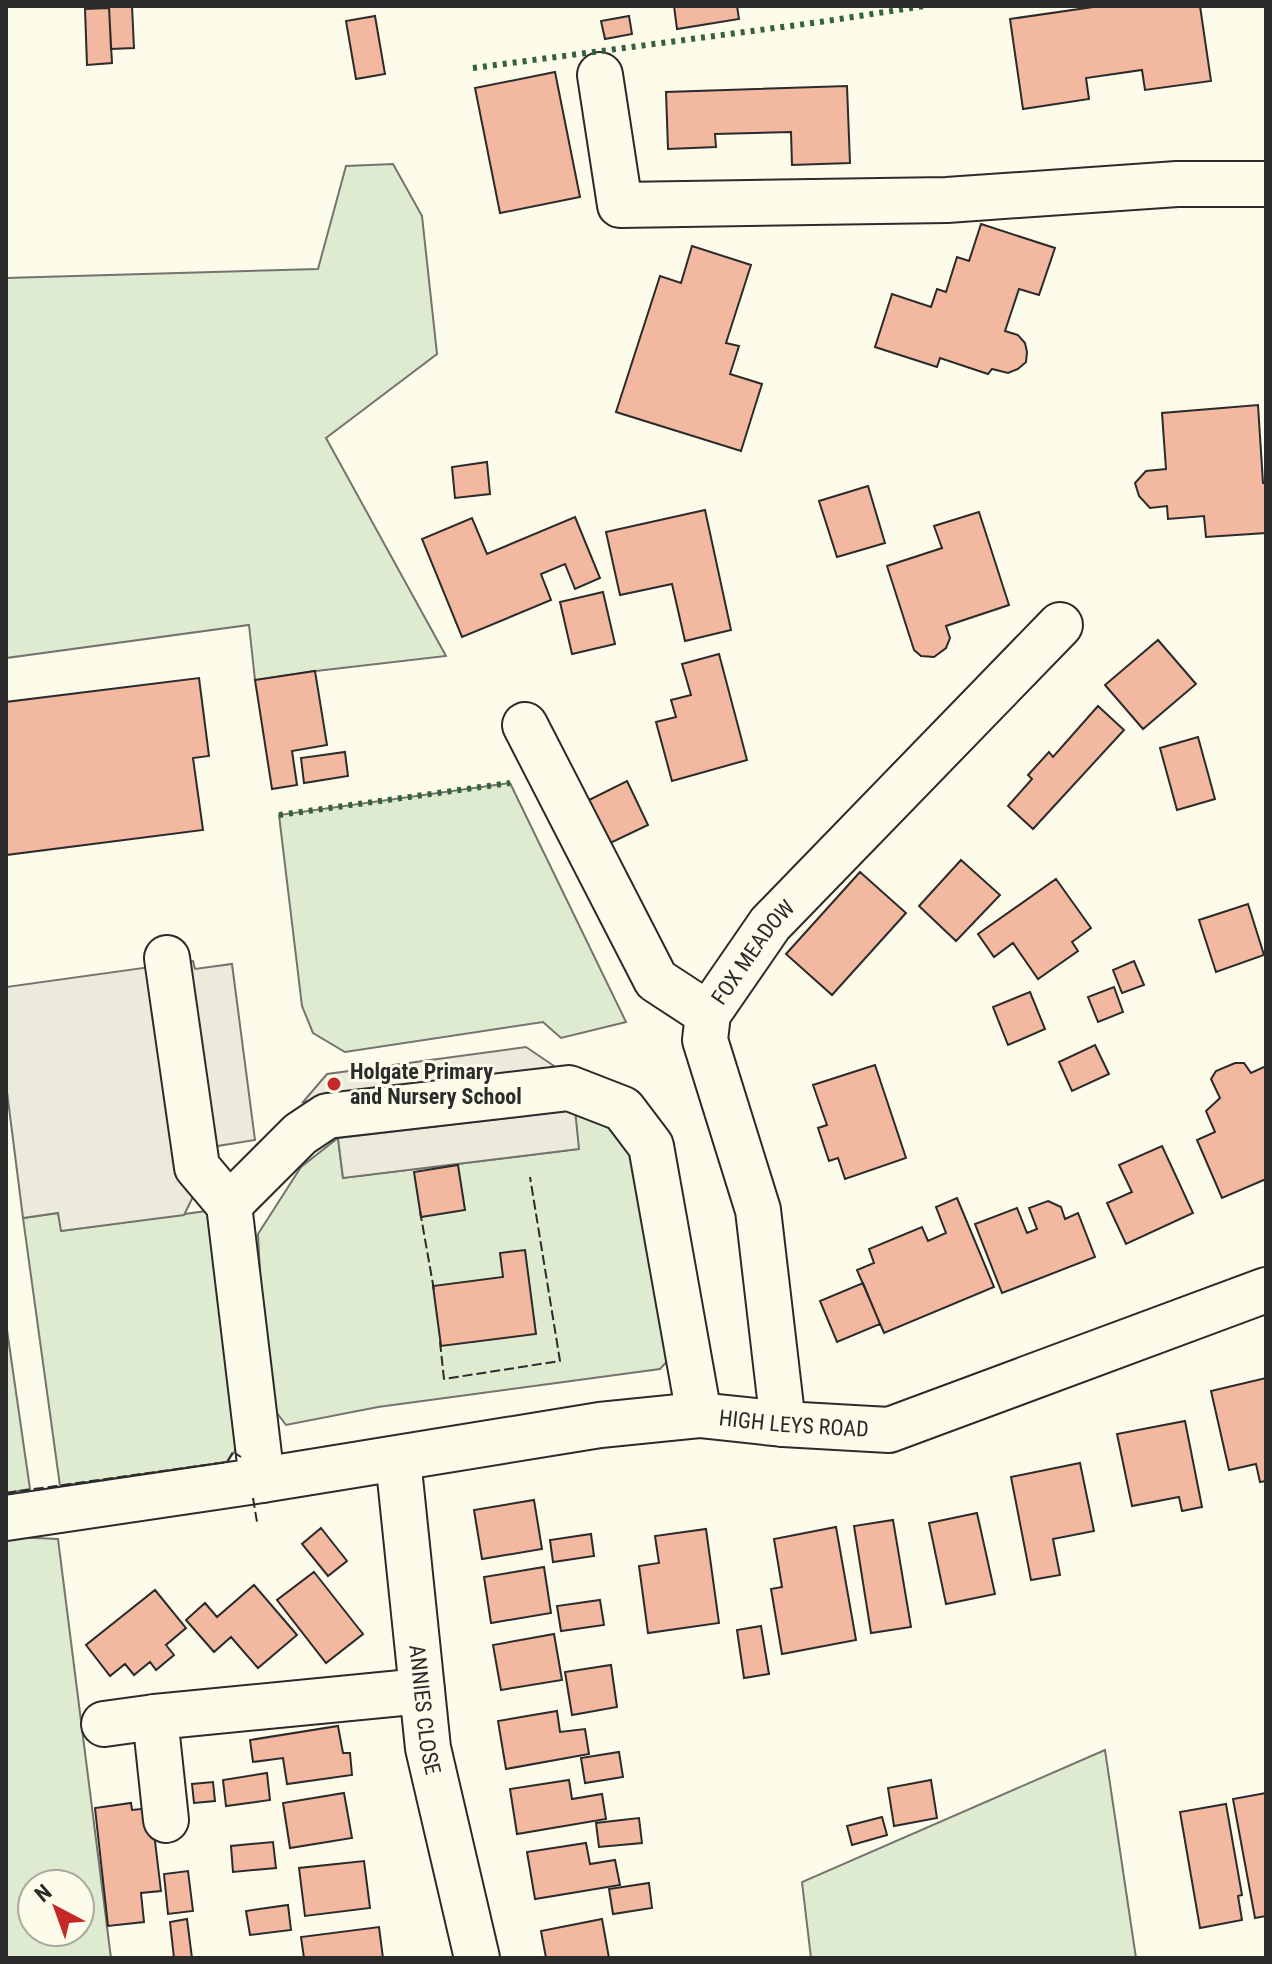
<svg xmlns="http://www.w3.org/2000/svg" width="1272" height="1964" viewBox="0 0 1272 1964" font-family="'Roboto Condensed',sans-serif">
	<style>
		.green { fill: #deebd1; stroke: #74746e; stroke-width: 2; fill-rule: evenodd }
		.parking { fill: #eceadb; stroke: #74746e; stroke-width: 2 }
		.building { fill: #f2b8a0; stroke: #2b2b2b; stroke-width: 2 }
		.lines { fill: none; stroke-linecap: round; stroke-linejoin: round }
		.minor-casing { stroke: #2b2b2b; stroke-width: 48 }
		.minor { stroke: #fdfbea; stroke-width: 44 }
		.hedge { stroke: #34623c; stroke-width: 6; stroke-dasharray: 4 6; stroke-linecap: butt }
		.fence { stroke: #2b2b2b; stroke-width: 2; stroke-dasharray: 10 4; stroke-linecap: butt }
		.poi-dot { fill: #c62828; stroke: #fdfbea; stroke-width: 3 }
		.labels { text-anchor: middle; stroke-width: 6; stroke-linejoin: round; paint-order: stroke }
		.street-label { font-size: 22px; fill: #2b2b2b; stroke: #fdfbea }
		.poi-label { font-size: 22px; font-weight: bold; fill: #2b2b2b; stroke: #fdfbea; text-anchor: start }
	</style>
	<rect width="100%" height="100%" fill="#fdfbea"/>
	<path class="green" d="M393,164L422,216L437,354L326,438L446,656L316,671L255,680L249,625L6,658V278L318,269L346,166Z
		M510,783L626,1022L561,1038L543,1022L345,1052L313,1033L302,1006L279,815Z
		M587,1107L642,1150L672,1356L660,1369L378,1407L286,1425L274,1409L265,1368L258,1234L301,1167L338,1138L343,1178L578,1149L575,1110Z
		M214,1210L244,1438L227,1462L60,1486L23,1218L58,1213L62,1231Z
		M6,1323L30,1489L6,1493Z
		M14,1537L58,1539L111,1958H6V1541ZM32,1884H80V1932H32Z
		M1105,1750L1136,1958H811L802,1882Z"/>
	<path class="parking" d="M193,961L195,969L232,964L255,1140L218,1146L184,1215L61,1231L58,1213L23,1218L6,1084V987Z
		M526,1047L560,1070L303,1102L327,1074Z
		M575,1110L579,1149L343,1178L338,1138Z"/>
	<path class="building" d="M109,6H132L134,48L111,49Z
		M674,6H737L739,19L677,29Z
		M1100,6H1200L1211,81L1145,90L1142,70L1086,78L1089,99L1023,109L1010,19Z
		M109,8L112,63L87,65L85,9Z
		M375,16L385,74L356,79L346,21Z
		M629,16L632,34L605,39L601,21Z
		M555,72L580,197L500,213L475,88Z
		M847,86L850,163L792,165L791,132L715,134L716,147L668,149L666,92Z
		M981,224L1055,248L1039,295L1019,289L1005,331L1018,335L1025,343L1027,352L1026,362L1018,369L1008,373L992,369L988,374L940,358L937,367L875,347L892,294L931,307L937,289L946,292L957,257L969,261Z
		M692,246L751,265L726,343L739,346L730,374L762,384L741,451L616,412L660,276L681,283Z
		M1258,405L1263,483H1266V533L1206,537L1204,516L1168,519L1167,506L1150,508L1139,496L1135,483L1146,471L1166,469L1162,413Z
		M487,462L490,494L455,498L452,467Z
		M868,486L885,543L837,557L819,501Z
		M705,510L731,630L685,641L672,584L620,595L606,532Z
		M979,512L1009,605L946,626L950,638L946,648L934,657L921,656L914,650L887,566L942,548L934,526Z
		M575,517L600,578L575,589L565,564L541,574L551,600L462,637L422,539L472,518L487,554Z
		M603,592L615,644L572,654L560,602Z
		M1158,640L1196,684L1143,729L1105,685Z
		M719,654L747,760L672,781L656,722L676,717L671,700L691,695L682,664Z
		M315,671L327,745L292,751L297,785L272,789L255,680Z
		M199,678L209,756L193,758L203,830L6,855V702Z
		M1098,706L1124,730L1033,829L1008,806L1032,779L1028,775L1049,752L1053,757Z
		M1198,737L1215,799L1177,810L1160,748Z
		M345,752L348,776L304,783L301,758Z
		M627,781L648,825L604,846L583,803Z
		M961,860L1000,895L956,941L919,906Z
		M860,872L906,913L832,995L786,954Z
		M1056,879L1091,928L1072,942L1078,951L1038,979L1013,943L994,957L978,934Z
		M1248,904L1264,955L1216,972L1199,920Z
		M1134,961L1144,985L1122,993L1113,970Z
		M1114,987L1123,1012L1098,1022L1088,997Z
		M1030,992L1045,1029L1008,1045L993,1007Z
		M1095,1045L1109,1074L1072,1091L1059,1062Z
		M1235,1063H1244L1251,1073L1266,1066V1179L1222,1198L1197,1140L1215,1132L1206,1111L1220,1098L1211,1079L1216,1071Z
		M875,1065L906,1158L845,1179L838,1158L829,1161L818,1128L827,1125L813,1085Z
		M1162,1146L1193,1213L1126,1244L1107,1203L1132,1192L1119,1165Z
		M458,1165L465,1210L421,1217L414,1172Z
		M957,1198L994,1287L884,1333L857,1270L874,1263L869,1249L922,1227L928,1241L946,1233L936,1207Z
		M1048,1201L1061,1207L1065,1219L1078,1213L1095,1257L1002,1293L975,1224L1017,1208L1027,1233L1037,1229L1029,1208Z
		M525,1250L536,1334L441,1346L433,1286L503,1277L500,1253Z
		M863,1283L880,1324L837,1342L820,1301Z
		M1266,1378V1481L1260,1482L1256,1464L1229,1470L1211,1391Z
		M1185,1421L1202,1507L1182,1511L1179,1497L1132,1506L1117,1434Z
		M1080,1463L1094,1531L1053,1539L1060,1575L1031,1580L1011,1477Z
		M534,1500L542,1549L482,1559L474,1510Z
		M977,1513L995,1594L946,1604L929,1523Z
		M893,1520L911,1627L871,1633L854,1526Z
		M836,1527L856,1640L782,1654L771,1589L782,1587L774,1539Z
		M321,1528L347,1561L328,1576L302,1544Z
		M706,1529L719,1623L648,1633L639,1566L659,1563L655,1536Z
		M591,1534L594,1556L553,1562L550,1540Z
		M544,1567L551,1613L491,1623L484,1577Z
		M314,1572L363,1634L326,1663L277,1600Z
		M254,1585L297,1635L258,1668L231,1637L214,1652L186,1620L205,1603L217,1617Z
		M155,1590L186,1628L166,1645L174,1655L156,1670L150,1662L134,1675L125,1664L110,1676L86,1645Z
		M600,1600L604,1625L561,1631L557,1606Z
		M761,1626L769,1674L744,1678L737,1630Z
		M554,1634L562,1680L501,1690L493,1645Z
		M611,1665L617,1707L572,1715L565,1672Z
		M557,1711L560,1732L585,1729L589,1754L506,1769L498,1721Z
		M338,1726L343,1753H350L352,1775L287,1784L283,1758L253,1762L250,1740Z
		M619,1752L623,1777L585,1783L581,1758Z
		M267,1773L270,1800L226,1806L223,1780Z
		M569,1780L572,1799L602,1794L606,1819L517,1834L510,1789Z
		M931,1780L937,1818L894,1826L888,1788Z
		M213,1782L215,1801L194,1803L192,1784Z
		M344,1793L352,1838L290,1848L283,1803Z
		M1266,1793V1916L1255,1918L1233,1799Z
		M131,1803L132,1810L151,1808L161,1891L141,1893L144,1922L108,1926L95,1808Z
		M1226,1804L1242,1895L1238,1896L1242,1920L1200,1928L1180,1812Z
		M882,1817L887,1835L852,1845L847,1826Z
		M639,1818L642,1843L599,1847L596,1823Z
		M273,1842L276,1868L233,1872L231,1846Z
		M586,1843L590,1864L615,1860L620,1885L535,1899L527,1852Z
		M364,1861L370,1908L305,1916L299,1868Z
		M188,1871L193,1911L168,1914L164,1874Z
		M649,1883L652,1908L613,1914L609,1889Z
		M288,1905L291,1930L250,1935L246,1911Z
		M187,1919L192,1958H174L170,1922Z
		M602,1919L609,1958H546L541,1931Z
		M379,1927L383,1958H304L301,1937Z"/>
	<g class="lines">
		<g class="minor-casing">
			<g id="minor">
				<path d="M600,75L620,205L947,200L1177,184H1266"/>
				<path d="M525,725L656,980L708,1014"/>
				<path d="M167,958L197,1167L229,1205L262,1480"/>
				<path d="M229,1205L300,1134L327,1116L569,1088L623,1109L651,1146L699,1415"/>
				<path id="s1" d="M783,1424L758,1210L705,1040L708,1014L770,924L1060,625"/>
				<path id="s2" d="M398,1459L428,1748L477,1958"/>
				<path id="s3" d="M6,1518L262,1480L600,1425L699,1415L783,1424L889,1430L1266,1290"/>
				<path d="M104,1724L155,1717"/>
				<path d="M166,1820L155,1717L422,1691"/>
			</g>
		</g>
		<use href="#minor" class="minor"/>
		<path class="hedge" d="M473,68L820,22L924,6
			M279,815L510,783"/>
		<path class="fence" d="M420,1211L434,1290
			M440,1342L444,1379L560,1361L530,1177
			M6,1493L227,1462L233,1452L241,1457
			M253,1498L257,1522"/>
	</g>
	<circle class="poi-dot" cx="334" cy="1084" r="8"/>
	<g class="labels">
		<g class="street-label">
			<text dy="8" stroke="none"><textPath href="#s1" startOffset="496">FOX MEADOW</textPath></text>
			<text dy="8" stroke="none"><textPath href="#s3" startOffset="796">HIGH LEYS ROAD</textPath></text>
			<text dy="8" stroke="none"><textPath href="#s2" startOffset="252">ANNIES CLOSE</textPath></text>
		</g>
		<g class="poi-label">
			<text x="350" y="1079">Holgate Primary<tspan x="350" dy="25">and Nursery School</tspan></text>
		</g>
	</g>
	<rect width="1272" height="1964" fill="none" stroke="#2b2b2b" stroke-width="16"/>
	<g transform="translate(56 1908) rotate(319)"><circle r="38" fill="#fdfbea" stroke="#a9a89e" stroke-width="2"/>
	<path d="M0-6L14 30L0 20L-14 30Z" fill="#c62828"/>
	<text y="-12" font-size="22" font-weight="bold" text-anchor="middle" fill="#2b2b2b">N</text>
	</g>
</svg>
